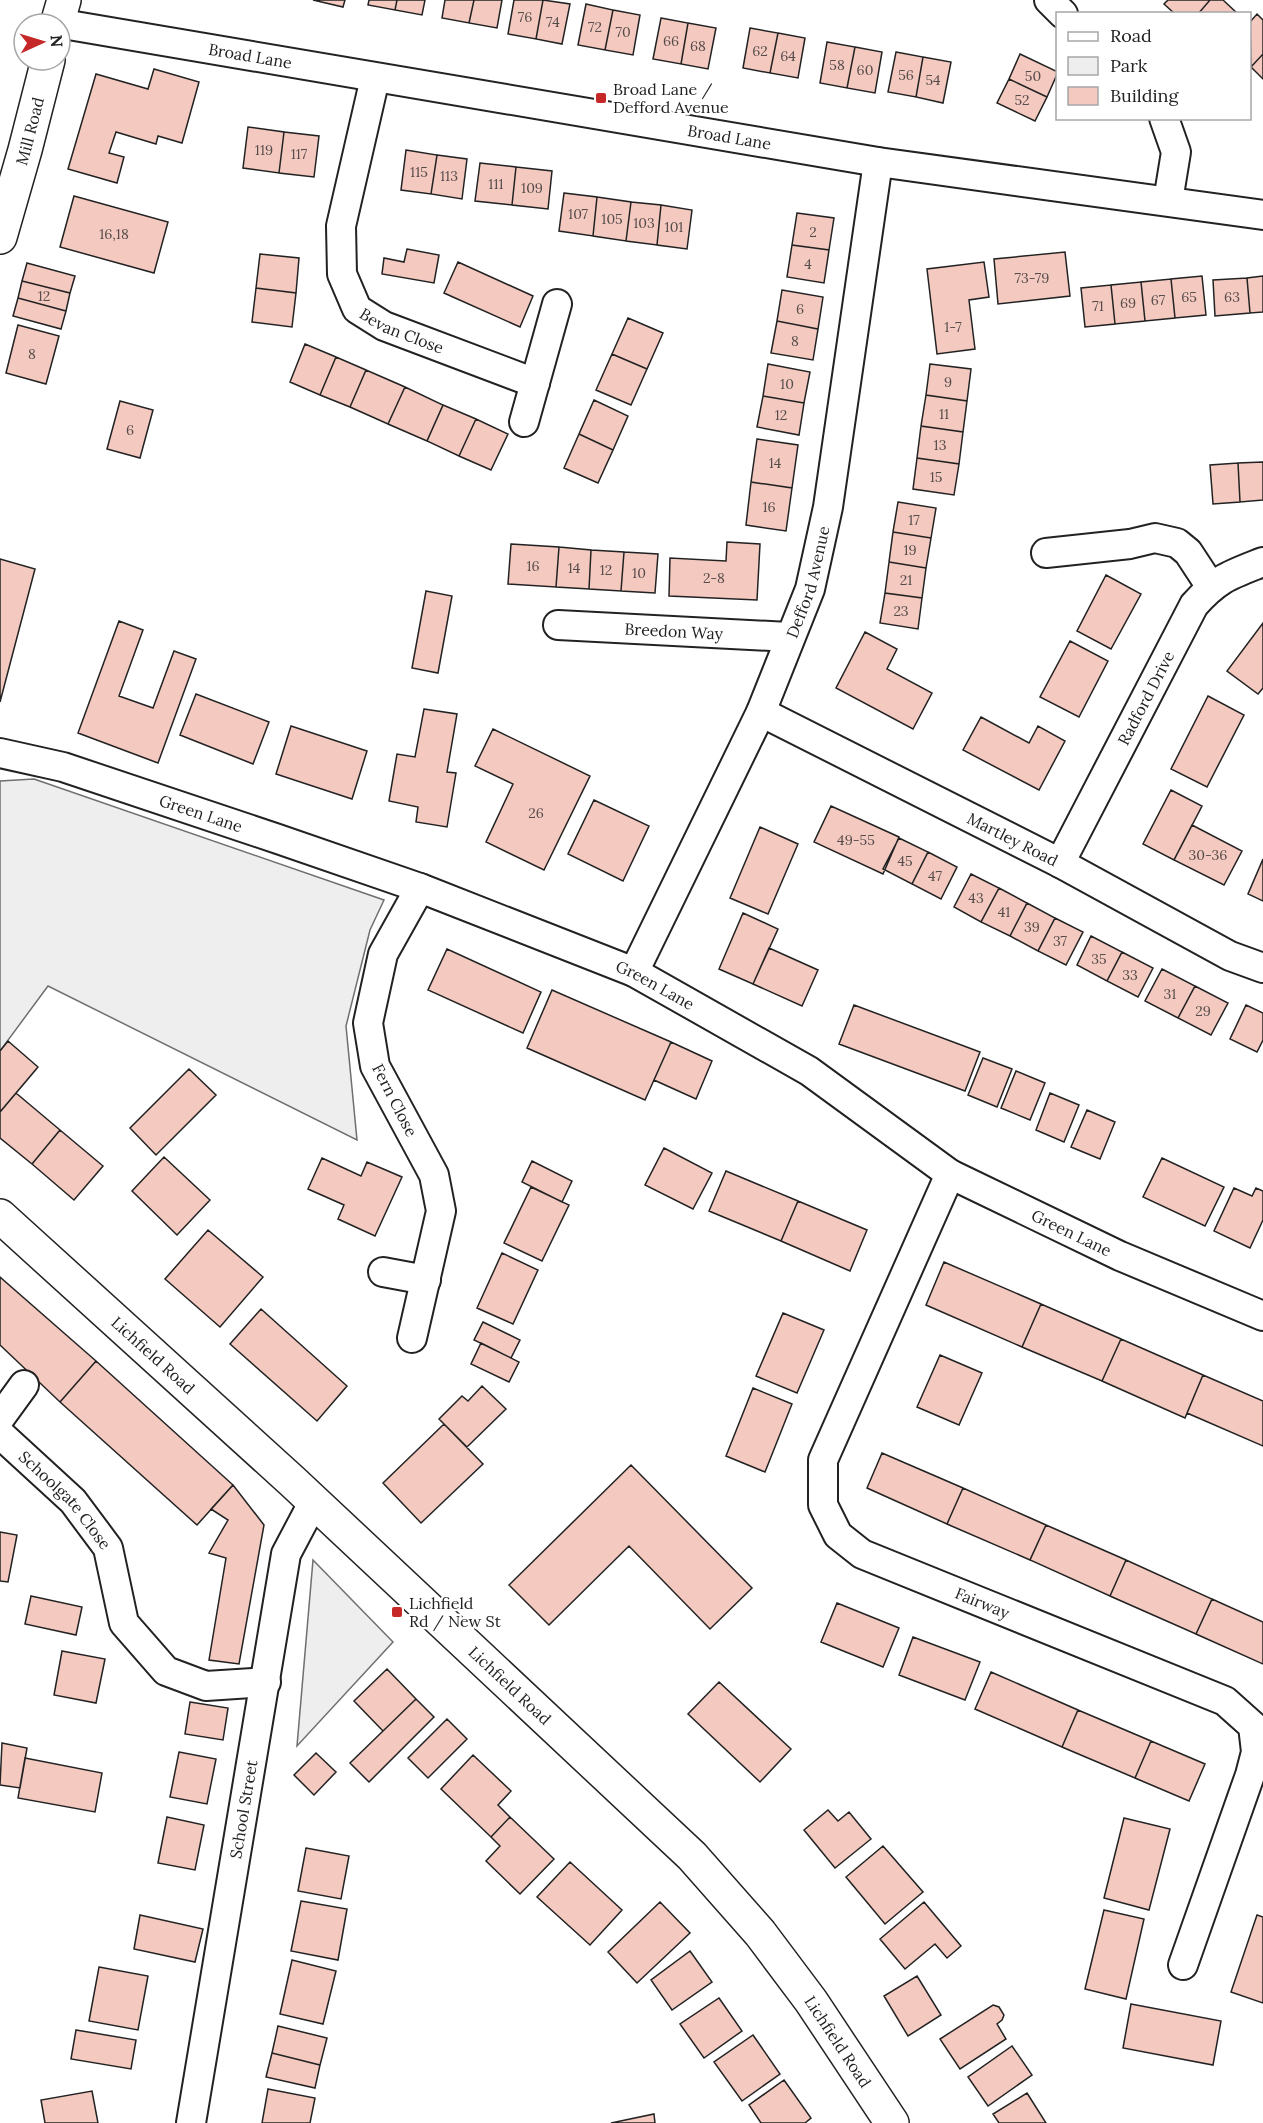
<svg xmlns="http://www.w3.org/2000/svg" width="1263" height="2123" viewBox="0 0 1263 2123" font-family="Lora,serif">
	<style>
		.green { fill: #eee; stroke: #6f6f6f; stroke-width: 1.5 }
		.building { fill: #f3c9c0; stroke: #222; stroke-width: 1.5 }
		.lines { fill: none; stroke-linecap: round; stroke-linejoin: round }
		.street-casing { stroke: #222; stroke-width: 32 }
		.secondary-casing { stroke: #222; stroke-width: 36 }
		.highway-casing { stroke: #222; stroke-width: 36 }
		.street { stroke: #fff; stroke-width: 28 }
		.secondary { stroke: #fff; stroke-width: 33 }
		.highway { stroke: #fff; stroke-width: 33 }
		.poi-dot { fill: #c62828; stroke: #fff; stroke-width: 2 }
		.labels { text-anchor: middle; stroke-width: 4.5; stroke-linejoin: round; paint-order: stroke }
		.number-label { font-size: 14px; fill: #564c4a }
		.street-label { font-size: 16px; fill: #222; stroke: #fff }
		.poi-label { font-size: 16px; fill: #222; stroke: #fff; text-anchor: start }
	</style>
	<rect width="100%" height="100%" fill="#fff"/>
	<path class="green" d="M34,779L384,900L370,930L346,1026L357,1140L48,986L0,1051V781Z
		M313,1560L393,1642L297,1746Z"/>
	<path class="building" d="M313,0H345L343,7Z
		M369,0H397L395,10L368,5Z
		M397,0H425L422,15L395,10Z
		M445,0H474L469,23L442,18Z
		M474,0H502L497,28L469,23Z
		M514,0H543L536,39L508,34Z
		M543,0L570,4L562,44L536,39Z
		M1168,0H1210L1198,14H1175L1164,4Z
		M1210,0H1223L1238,14H1198Z
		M586,4L613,10L605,50L578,45Z
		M613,10L640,15L633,55L605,50Z
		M1257,14L1263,20V54L1251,67L1250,22Z
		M661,18L688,23L681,64L653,59Z
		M688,23L716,28L708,69L681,64Z
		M750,28L778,33L770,73L743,68Z
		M778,33L805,38L798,78L770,73Z
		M827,42L855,47L847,88L820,83Z
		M855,47L882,52L875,93L847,88Z
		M896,52L923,57L916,97L888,92Z
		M1020,54L1058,72L1047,97L1009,79Z
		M1263,54V79L1251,67Z
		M923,57L951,62L943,103L916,97Z
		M154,69L199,82L182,143L158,136L156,144L116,132L109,153L124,157L117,183L68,169L96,74L148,89Z
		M1009,79L1047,97L1035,121L997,103Z
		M248,127L284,132L279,173L243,168Z
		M284,132L319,136L314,177L279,173Z
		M406,150L437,155L431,194L401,190Z
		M437,155L467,159L462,199L431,194Z
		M480,163L516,167L512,205L475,201Z
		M516,167L552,171L548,209L512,205Z
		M564,193L597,197L593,236L559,231Z
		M74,196L168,222L154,273L60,247Z
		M597,197L631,202L626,241L593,236Z
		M631,202L661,205L657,245L626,241Z
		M661,205L692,210L687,249L657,245Z
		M797,213L834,218L829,250L792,245Z
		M792,245L829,250L824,283L787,277Z
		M407,249L439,255L434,283L382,274L384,258L404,262Z
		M1065,252L1070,296L998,304L994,259Z
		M260,254L299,258L296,293L256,288Z
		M458,262L533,296L520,327L444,293Z
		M984,262L989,297L969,300L975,349L937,354L927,269Z
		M27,263L75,276L70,293L22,281Z
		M1202,276L1206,315L1175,318L1171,279Z
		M1263,276V312L1250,313L1247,278Z
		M1247,278L1250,313L1215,316L1213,280Z
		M1171,279L1175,318L1145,321L1141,282Z
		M22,281L70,293L66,311L18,298Z
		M1141,282L1145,321L1115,324L1111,285Z
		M1111,285L1115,324L1085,327L1081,288Z
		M256,288L296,293L292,327L252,322Z
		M782,290L823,297L818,329L777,321Z
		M18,298L66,311L61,329L13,316Z
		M628,318L663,333L647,369L612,354Z
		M777,321L818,329L813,360L771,353Z
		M18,325L59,336L46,384L6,373Z
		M305,344L336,357L320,395L290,382Z
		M612,354L647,369L631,405L596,390Z
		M336,357L366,370L350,407L320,395Z
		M768,364L810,372L804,403L763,396Z
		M930,364L971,369L967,401L926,395Z
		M366,370L405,387L388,424L350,407Z
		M405,387L443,405L427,441L388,424Z
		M926,395L967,401L963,432L921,426Z
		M763,396L804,403L799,435L757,427Z
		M594,400L628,416L613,450L579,434Z
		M120,401L153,410L140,458L107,449Z
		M443,405L476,419L459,456L427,441Z
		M476,419L508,434L491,470L459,456Z
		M921,426L963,432L959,464L917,458Z
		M579,434L613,450L598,483L564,468Z
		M757,439L798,445L792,488L751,482Z
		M917,458L959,464L954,495L913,489Z
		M1263,462V500L1240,502L1238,463Z
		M1238,463L1240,502L1213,504L1210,465Z
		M751,482L792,488L786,531L746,525Z
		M898,502L936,508L931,538L893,532Z
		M893,532L931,538L926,568L889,562Z
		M727,542L760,544L757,600L669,596L670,558L726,561Z
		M511,544L559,547L556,587L508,584Z
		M559,547L591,550L589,589L556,587Z
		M591,550L624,552L621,591L589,589Z
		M624,552L658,554L655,593L621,591Z
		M0,559L35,569L0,702Z
		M889,562L926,568L922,598L885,593Z
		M1106,575L1141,594L1111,649L1077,631Z
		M426,591L452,596L438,673L412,668Z
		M885,593L922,598L918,629L880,623Z
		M119,621L143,630L119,696L153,708L174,651L196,659L158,763L78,733Z
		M1263,623V688L1258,694L1227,671Z
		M865,632L897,649L887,669L932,693L913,729L836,688Z
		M1070,641L1108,661L1079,717L1040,697Z
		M196,694L269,722L253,764L180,735Z
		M1208,696L1244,715L1207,787L1171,769Z
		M424,709L457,714L447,772L456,773L447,827L416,822L418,807L389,801L397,754L415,757Z
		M981,717L1029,743L1038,726L1065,741L1039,790L963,750Z
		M291,726L367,751L352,799L276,774Z
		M493,729L590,776L544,870L486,842L513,784L475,766Z
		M1171,790L1202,806L1174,860L1143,844Z
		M594,800L649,826L623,881L568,854Z
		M831,806L899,837L883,874L814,842Z
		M1192,825L1242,851L1224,885L1174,860Z
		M760,827L798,844L768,914L730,898Z
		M899,838L928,852L912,884L883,869Z
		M928,852L957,867L941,899L912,884Z
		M1263,859V901L1248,894Z
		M971,874L999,888L981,922L954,907Z
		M999,888L1027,903L1010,936L981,922Z
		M1027,903L1055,918L1038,951L1010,936Z
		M743,913L778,929L753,984L719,969Z
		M1055,918L1083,932L1066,965L1038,951Z
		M1091,936L1122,952L1107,981L1077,965Z
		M769,948L818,970L802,1006L753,984Z
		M447,949L541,992L523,1033L428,990Z
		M1122,952L1153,968L1138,997L1107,981Z
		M1162,969L1195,986L1178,1018L1145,1001Z
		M1195,986L1228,1003L1211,1035L1178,1018Z
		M552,990L671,1042L645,1100L527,1048Z
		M854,1005L980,1052L965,1091L839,1044Z
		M1246,1005L1263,1013V1040L1257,1052L1230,1039Z
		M8,1041L38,1067L0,1112V1051Z
		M671,1042L712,1061L696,1099L654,1080Z
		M983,1058L1012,1069L997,1107L968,1095Z
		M189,1069L216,1095L156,1155L130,1128Z
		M1016,1071L1045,1083L1030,1120L1001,1108Z
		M16,1093L60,1130L32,1164L0,1138V1112Z
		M1050,1093L1079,1105L1064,1142L1036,1130Z
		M1087,1110L1115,1122L1100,1159L1071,1147Z
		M60,1130L103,1166L74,1200L32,1164Z
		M664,1148L712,1173L693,1209L645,1185Z
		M164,1157L210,1200L177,1235L132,1191Z
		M322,1158L361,1176L367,1162L402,1177L375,1236L338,1219L344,1205L308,1189Z
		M1162,1158L1224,1187L1205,1226L1143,1197Z
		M532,1161L572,1181L562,1202L522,1182Z
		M726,1171L798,1201L781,1241L709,1211Z
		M531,1187L569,1205L542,1261L504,1243Z
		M1234,1188L1252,1196L1256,1188L1263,1191V1220L1250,1248L1214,1231Z
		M798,1201L867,1230L850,1271L781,1241Z
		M208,1230L263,1277L220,1327L165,1279Z
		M502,1253L538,1270L513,1324L477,1308Z
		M944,1262L1041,1304L1022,1347L926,1305Z
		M0,1277L96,1361L60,1402L0,1345Z
		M1041,1304L1121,1339L1102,1381L1022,1347Z
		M261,1309L347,1386L317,1421L230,1344Z
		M783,1313L824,1330L797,1393L756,1376Z
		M483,1322L520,1340L511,1358L474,1340Z
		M1121,1339L1203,1375L1185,1418L1102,1381Z
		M481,1343L519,1362L509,1382L471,1364Z
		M940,1355L982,1373L959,1425L917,1407Z
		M96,1361L233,1485L197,1525L60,1402Z
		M1203,1375L1263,1401V1446L1187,1413Z
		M482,1386L506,1409L467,1447L439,1419L462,1396L468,1401Z
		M753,1388L792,1404L765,1472L726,1456Z
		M444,1424L483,1464L421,1523L383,1483Z
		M882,1453L963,1488L947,1524L867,1488Z
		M631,1465L752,1588L710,1629L629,1546L549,1625L509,1585Z
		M233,1485L264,1525L239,1664L209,1660L226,1558L209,1553L228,1520L211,1509Z
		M963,1488L1046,1525L1030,1560L947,1524Z
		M1046,1525L1126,1560L1110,1596L1030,1560Z
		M0,1532L17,1535L8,1582L0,1581Z
		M1126,1560L1212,1599L1196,1634L1110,1596Z
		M31,1596L82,1607L76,1635L25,1624Z
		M1212,1599L1263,1622V1664L1196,1634Z
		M837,1603L899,1628L883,1667L821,1642Z
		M913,1637L980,1662L965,1700L899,1675Z
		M62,1651L105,1659L96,1703L54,1695Z
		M387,1669L416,1699L383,1731L354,1701Z
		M991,1672L1078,1710L1062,1747L975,1709Z
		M719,1682L791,1749L760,1782L688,1714Z
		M416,1699L434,1717L369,1782L350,1763Z
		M190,1702L228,1708L223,1740L185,1734Z
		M1078,1710L1151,1741L1135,1778L1062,1747Z
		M447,1719L467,1739L428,1778L408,1758Z
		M1151,1741L1205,1764L1189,1801L1135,1778Z
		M2,1743L27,1748L20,1788L0,1785Z
		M179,1752L216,1759L207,1804L170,1797Z
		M316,1753L336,1772L314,1795L294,1775Z
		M473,1755L511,1791L498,1805L510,1817L491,1837L441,1789Z
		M25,1758L102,1773L95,1812L18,1798Z
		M828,1810L838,1821L849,1812L871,1839L835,1868L804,1830Z
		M167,1817L204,1825L195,1870L158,1863Z
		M510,1817L554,1859L520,1894L486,1861L500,1846L491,1837Z
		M1124,1818L1170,1829L1149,1910L1104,1898Z
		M883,1846L923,1892L885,1924L846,1877Z
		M306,1848L349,1856L341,1899L298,1891Z
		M570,1862L622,1910L590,1945L537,1897Z
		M301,1901L347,1909L338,1960L291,1951Z
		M660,1902L690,1933L637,1983L608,1952Z
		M924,1902L961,1946L947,1958L935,1944L905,1969L880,1939Z
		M1104,1910L1144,1919L1126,1999L1085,1989Z
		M140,1915L203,1929L195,1962L134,1949Z
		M1257,1915L1263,1917V2003L1231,1992Z
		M690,1951L712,1982L672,2010L651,1980Z
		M292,1960L336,1971L323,2024L280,2014Z
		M99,1967L148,1976L138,2030L89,2021Z
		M917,1976L941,2015L908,2036L884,1996Z
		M719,1998L742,2031L704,2058L680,2024Z
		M1131,2004L1221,2021L1213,2065L1123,2048Z
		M993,2005L999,2007L1004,2015L1002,2020L997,2024L1006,2039L960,2069L940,2039Z
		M278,2026L327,2038L320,2065L272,2053Z
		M76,2030L136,2040L131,2069L71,2059Z
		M753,2035L780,2074L742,2101L714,2062Z
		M1012,2046L1032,2075L988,2106L968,2077Z
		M272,2053L320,2065L315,2088L266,2077Z
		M784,2080L811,2118L805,2123H761L749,2105Z
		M268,2089L315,2098L310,2123H262Z
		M92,2091L98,2123H45L41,2100Z
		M1027,2093L1046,2123H999L993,2114Z
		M654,2114L655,2123H611Z"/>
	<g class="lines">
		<g class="street-casing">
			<g id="street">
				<path d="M1049,0L1063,14"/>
				<path id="s1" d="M57,23L878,162L1263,215"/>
				<path id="s2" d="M375,78L341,226L342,274L357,309L384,326L535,383"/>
				<path d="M1164,118L1176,152L1168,201"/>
				<path d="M524,422L557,304"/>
				<path d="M1046,553L1130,544L1155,538L1177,543L1188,552L1211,587"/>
				<path id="s3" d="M558,625L789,637"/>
				<path id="s4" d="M761,712L1060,863L1230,956L1263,968"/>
				<path id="s5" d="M0,753L63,767L278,839L420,888L634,972L809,1071L950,1174L1120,1256L1263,1316"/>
				<path id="s6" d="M1060,863L1194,605C1218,578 1230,575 1263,562"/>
				<path id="s7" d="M634,972L761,712L810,589L828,507L878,162"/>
				<path id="s8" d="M950,1174L823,1460V1505L838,1535L862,1554L1225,1701L1253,1726L1256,1752L1250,1775L1183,1965"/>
				<path d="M383,1272L426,1280"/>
				<path d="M412,1338L441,1211L434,1175L375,1066L368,1023L383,954L420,888"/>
				<path d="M0,1418L24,1385"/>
				<path id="s9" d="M0,1434L73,1501L108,1548L124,1623L166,1671L206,1686L266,1682"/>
				<path id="s10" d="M191,2123L286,1554L314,1501"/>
			</g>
		</g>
		<g class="secondary-casing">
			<g id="secondary">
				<path d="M57,24L64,0"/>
				<path id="s11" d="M0,237L25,150L48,60"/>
			</g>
		</g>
		<g class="highway-casing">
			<g id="highway">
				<path id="s12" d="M0,1216L292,1481L692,1856L760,1933L811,2001L892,2123"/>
			</g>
		</g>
		<use href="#street" class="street"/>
		<use href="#secondary" class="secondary"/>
		<use href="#highway" class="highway"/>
	</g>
	<g class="poi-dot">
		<rect x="595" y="92" width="12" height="12" rx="3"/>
		<rect x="391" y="1606" width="12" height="12" rx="3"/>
	</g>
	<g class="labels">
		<g class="number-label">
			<text x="525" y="22">76</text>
			<text x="553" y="27">74</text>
			<text x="595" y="32">72</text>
			<text x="623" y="37">70</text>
			<text x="671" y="46">66</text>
			<text x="698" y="51">68</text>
			<text x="760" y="56">62</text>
			<text x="788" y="61">64</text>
			<text x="837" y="70">58</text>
			<text x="865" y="75">60</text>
			<text x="906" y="80">56</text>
			<text x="1033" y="81">50</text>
			<text x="933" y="85">54</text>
			<text x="1022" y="105">52</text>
			<text x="264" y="155">119</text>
			<text x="299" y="159">117</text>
			<text x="419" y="177">115</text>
			<text x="449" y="181">113</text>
			<text x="496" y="189">111</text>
			<text x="532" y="193">109</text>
			<text x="578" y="219">107</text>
			<text x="612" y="224">105</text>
			<text x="644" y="228">103</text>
			<text x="674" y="232">101</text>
			<text x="813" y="237">2</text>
			<text x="114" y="239">16,18</text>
			<text x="808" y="269">4</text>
			<text x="1032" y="283">73-79</text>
			<text x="44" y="301">12</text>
			<text x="1189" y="302">65</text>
			<text x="1232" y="302">63</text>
			<text x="1158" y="305">67</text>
			<text x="1128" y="308">69</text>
			<text x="1098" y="311">71</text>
			<text x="800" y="314">6</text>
			<text x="953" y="332">1-7</text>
			<text x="795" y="346">8</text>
			<text x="32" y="359">8</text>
			<text x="948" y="387">9</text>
			<text x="787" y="389">10</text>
			<text x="944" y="419">11</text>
			<text x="781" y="420">12</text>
			<text x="130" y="435">6</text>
			<text x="940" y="450">13</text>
			<text x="775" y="468">14</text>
			<text x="936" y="482">15</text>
			<text x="769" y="512">16</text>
			<text x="914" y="525">17</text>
			<text x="910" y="555">19</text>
			<text x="533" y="571">16</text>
			<text x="574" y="573">14</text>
			<text x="606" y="575">12</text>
			<text x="639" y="578">10</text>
			<text x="714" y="583">2-8</text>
			<text x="906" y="585">21</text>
			<text x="901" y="616">23</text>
			<text x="536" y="818">26</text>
			<text x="856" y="845">49-55</text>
			<text x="1208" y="860">30-36</text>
			<text x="905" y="866">45</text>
			<text x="935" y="881">47</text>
			<text x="976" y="903">43</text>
			<text x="1004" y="917">41</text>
			<text x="1032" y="932">39</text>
			<text x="1060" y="946">37</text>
			<text x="1099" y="964">35</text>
			<text x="1130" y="980">33</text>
			<text x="1170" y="999">31</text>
			<text x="1203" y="1016">29</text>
		</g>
		<g class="street-label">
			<text dy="6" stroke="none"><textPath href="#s1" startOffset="196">Broad Lane</textPath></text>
			<text dy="6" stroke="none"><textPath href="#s11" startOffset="110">Mill Road</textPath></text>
			<text dy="6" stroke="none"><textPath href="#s1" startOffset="682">Broad Lane</textPath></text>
			<text dy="6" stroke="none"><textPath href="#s2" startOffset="288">Bevan Close</textPath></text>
			<text dy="6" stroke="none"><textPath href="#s7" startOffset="428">Defford Avenue</textPath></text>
			<text dy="6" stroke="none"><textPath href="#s3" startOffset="116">Breedon Way</textPath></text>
			<text dy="6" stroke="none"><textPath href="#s6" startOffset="186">Radford Drive</textPath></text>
			<text dy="6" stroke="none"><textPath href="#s5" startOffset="210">Green Lane</textPath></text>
			<text dy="6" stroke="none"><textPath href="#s4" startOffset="282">Martley Road</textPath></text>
			<text dy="6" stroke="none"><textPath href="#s5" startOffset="696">Green Lane</textPath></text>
			<text transform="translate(395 1100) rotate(63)" y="6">Fern Close</text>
			<text dy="6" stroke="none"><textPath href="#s5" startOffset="1182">Green Lane</textPath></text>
			<text dy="6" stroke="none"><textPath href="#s12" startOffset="207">Lichfield Road</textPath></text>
			<text dy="6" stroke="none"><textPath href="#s9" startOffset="93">Schoolgate Close</textPath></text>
			<text dy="6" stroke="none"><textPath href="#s8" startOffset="552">Fairway</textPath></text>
			<text dy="6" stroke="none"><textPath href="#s12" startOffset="693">Lichfield Road</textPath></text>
			<text dy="6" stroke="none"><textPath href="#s10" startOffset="318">School Street</textPath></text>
			<text dy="6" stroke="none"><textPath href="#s12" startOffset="1179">Lichfield Road</textPath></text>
		</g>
		<g class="poi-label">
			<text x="613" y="95">Broad Lane /<tspan x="613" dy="18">Defford Avenue</tspan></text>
			<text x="409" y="1609">Lichfield<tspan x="409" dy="18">Rd / New St</tspan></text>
		</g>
	</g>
	<rect x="1056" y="12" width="195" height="108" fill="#ffffff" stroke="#a7a7a7" stroke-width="1.5"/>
	<rect x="1068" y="32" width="30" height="9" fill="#ffffff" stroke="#a7a7a7" stroke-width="1.5"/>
	<text x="1110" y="42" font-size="18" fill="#222222">Road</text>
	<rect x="1068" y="57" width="30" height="18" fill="#eeeeee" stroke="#a7a7a7" stroke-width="1.5"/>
	<text x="1110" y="72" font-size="18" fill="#222222">Park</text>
	<rect x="1068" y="87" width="30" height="18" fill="#f3c9c0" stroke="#a7a7a7" stroke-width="1.5"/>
	<text x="1110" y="102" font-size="18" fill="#222222">Building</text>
	<g transform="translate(42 42) rotate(86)"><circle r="28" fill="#ffffff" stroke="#a7a7a7" stroke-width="1.5"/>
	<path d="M0-4.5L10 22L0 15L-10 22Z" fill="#c62828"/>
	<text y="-9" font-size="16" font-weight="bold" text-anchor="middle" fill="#222222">N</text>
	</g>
</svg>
